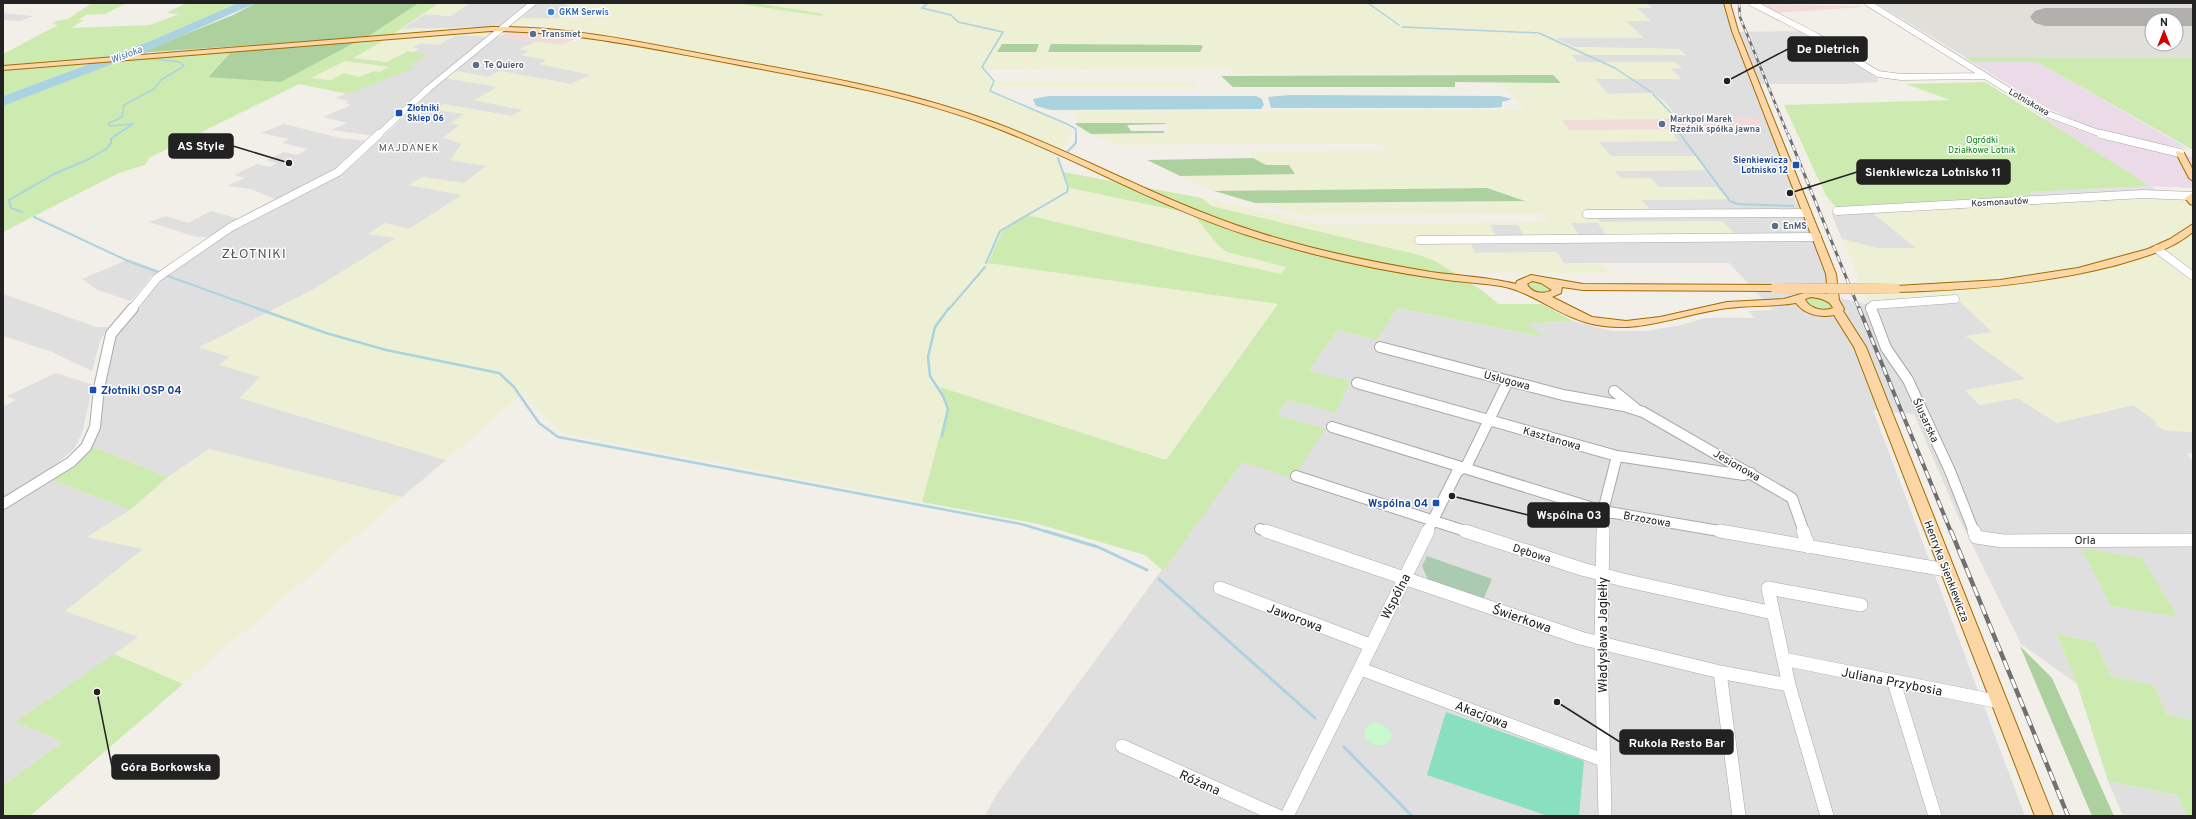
<svg xmlns="http://www.w3.org/2000/svg" width="2196" height="819" viewBox="0 0 2196 819" font-family="Overpass,sans-serif">
	<style>
		.residential { fill: #e0dfdf }
		.commercial { fill: #f2dad9 }
		.industrial { fill: #ebdbe8 }
		.airport { fill: #e1dfda; fill-rule: evenodd }
		.farmland { fill: #eef0d5 }
		.grass { fill: #cdebb0; fill-rule: evenodd }
		.forest { fill: #add19e }
		.cemetery { fill: #aacbaf }
		.park { fill: #c8facc }
		.pitch { fill: #88e0be }
		.parking { fill: #e2e2e2 }
		.water { fill: #aad3df }
		.lines { fill: none; stroke-linecap: round; stroke-linejoin: round }
		.stream-far3 { stroke: #aad3df; stroke-width: 1.5 }
		.stream-far2 { stroke: #aad3df; stroke-width: 2 }
		.stream-far1 { stroke: #aad3df; stroke-width: 2.5 }
		.stream { stroke: #aad3df; stroke-width: 3 }
		.runway { fill: #b1b0ac; fill-rule: evenodd }
		.minor-far3-casing { stroke: #a9a9a9; stroke-width: 7 }
		.minor-far2-casing { stroke: #a9a9a9; stroke-width: 9 }
		.minor-far1-casing { stroke: #a9a9a9; stroke-width: 12 }
		.minor-casing { stroke: #a9a9a9; stroke-width: 14 }
		.major-casing { stroke: #a06b00; stroke-width: 2 }
		.minor-far3 { stroke: #fff; stroke-width: 6 }
		.minor-far2 { stroke: #fff; stroke-width: 8 }
		.minor-far1 { stroke: #fff; stroke-width: 10 }
		.minor { stroke: #fff; stroke-width: 13 }
		.major { fill: #fcd6a4; fill-rule: evenodd }
		.rail-far3-casing { stroke: #707070; stroke-width: 2.5 }
		.rail-far2-casing { stroke: #707070; stroke-width: 3 }
		.rail-far1-casing { stroke: #707070; stroke-width: 4 }
		.rail-casing { stroke: #707070; stroke-width: 4.5 }
		.rail-far3 { stroke: #fff; stroke-width: 1.5; stroke-dasharray: 4.5; stroke-linecap: butt }
		.rail-far2 { stroke: #fff; stroke-width: 2; stroke-dasharray: 6; stroke-linecap: butt }
		.rail-far1 { stroke: #fff; stroke-width: 2.5; stroke-dasharray: 8; stroke-linecap: butt }
		.rail { stroke: #fff; stroke-width: 3; stroke-dasharray: 10; stroke-linecap: butt }
		.major-bridge-casing { stroke: #a06b00; stroke-width: 10; stroke-linecap: butt }
		.major-bridge { stroke: #fcd6a4; stroke-width: 10 }
		.shop-dot { fill: #3f7fe0; stroke: #fff; stroke-width: 1.5 }
		.service-dot { fill: #5c6f8a; stroke: #fff; stroke-width: 1.5 }
		.transit-dot { fill: #1a4fb4; stroke: #fff; stroke-width: 1.5 }
		.labels { text-anchor: middle; stroke-width: 3; stroke-linejoin: round; paint-order: stroke }
		.far-shop-label { font-size: 9px; font-weight: bold; fill: #366cbe; stroke: #fff; text-anchor: start }
		.far-service-label { font-size: 9px; font-weight: bold; fill: #4e5e75; stroke: #fff; text-anchor: start }
		.far-street-label { font-size: 9px; fill: #222; stroke: #fff }
		.far-transit-label { font-size: 9px; font-weight: bold; fill: #164399; stroke: #fff; text-anchor: start }
		.far-park-label { font-size: 9px; fill: #0c8416; stroke: #fff }
		.far-water-label { font-size: 10px; font-style: italic; fill: #4a7aab; stroke: #fff }
		.far-neighbourhood-label { font-size: 10px; letter-spacing: 1px; fill: #555; stroke: #fff }
		.street-label { font-size: 11px; fill: #222; stroke: #fff }
		.transit-label { font-size: 11px; font-weight: bold; fill: #164399; stroke: #fff; text-anchor: start }
		.quarter-label { font-size: 13px; letter-spacing: 1px; fill: #555; stroke: #fff }
		.near-street-label { font-size: 13px; fill: #222; stroke: #fff }
		.leader { fill: none; stroke: #222; stroke-width: 1.5 }
		.callout-dot { fill: #222; stroke: #fff; stroke-width: 1.5 }
		.callout { fill: #222; stroke: #222; stroke-width: 1.5 }
		.callout-label { font-size: 12px; text-anchor: middle; font-weight: bold; fill: #fff }
	</style>
	<rect width="100%" height="100%" fill="#f2efe9"/>
	<path class="residential" d="M470,3H528L501,25L494,27L402,29L425,14L450,16Z
		M538,3H569L566,5L607,9L597,13L565,12L558,18H522Z
		M1646,3H1725L1732,32L1804,31L1878,79V82L1842,84H1754L1791,180L1795,201L1802,212L1836,297L1870,305L1956,298L1993,332L1966,336L2026,379L1979,405L2018,398L2057,423L2133,405L2153,419L2164,430L2193,432V452L2187,454L2193,462V720L2167,715L2154,685L2111,676L2095,642L2057,634L2077,684L2021,644L1958,516L1914,414L1873,410L2025,816H985L996,795L1287,400L1336,413L1321,374L1309,371L1337,330L1377,339L1397,308L1543,337L1526,324L1573,321L1612,331H1647L1681,325L1705,318H1754L1749,311L1773,310L1729,263H1564L1557,252L1475,253L1468,240L1498,239L1489,225H1518L1579,236L1570,223L1722,221L1600,222L1595,214L1653,213L1641,200L1728,199L1716,187H1659L1651,179L1621,178L1614,171L1708,170L1697,156H1611L1598,142L1569,130L1654,93L1607,94L1594,79H1681L1670,68L1675,62H1577L1571,54L1686,55L1679,49L1574,47L1554,38H1643L1625,21H1650L1636,8H1651Z
		M3,13L34,16L20,21L3,20Z
		M463,35L489,37L375,136L331,130L347,123L323,117L351,105L345,103L348,101L335,98L416,67L408,65L427,55L411,53L418,49L411,47L421,43L437,45L455,36Z
		M497,36L536,42L520,49L529,51L522,55L548,60L540,64L592,74L571,84L500,71L489,77L454,71Z
		M445,78L499,87L475,100L524,110L511,116L443,104L465,114L451,123L461,125L443,138L462,143L487,166L464,183L422,177L410,185L463,195L409,229L385,223L397,238L314,289L200,347L230,357L220,365L261,377L240,398L446,460L402,497L209,449L168,477L91,446L115,333L158,279L220,236L341,173L353,165Z
		M284,124L340,138L368,141L331,173L277,200L251,189L227,186L245,178L234,175L257,164L270,167L277,163L266,160L284,152L296,155L308,149L282,143L289,139L261,133Z
		M1869,210L1917,248H1877L1842,239L1831,213Z
		M211,211L239,219L210,237H196L149,222L166,216L188,223Z
		M129,259L160,271L151,277L131,301L97,290L82,279Z
		M4,294L96,327H108L100,341L92,371L52,352L3,336Z
		M56,373L93,385L82,433L74,449L42,476L3,499V407L15,400L7,396Z
		M50,479L130,510L88,537L143,549L139,638L15,722L63,742L3,785V507Z
		M2108,781L2177,795L2187,816H2123Z"/>
	<path class="commercial" d="M1760,4L1862,6L1863,7L1776,13Z
		M509,31H534L578,37L562,45L500,37Z
		M1757,118L1761,129L1569,130L1561,120Z"/>
	<path class="industrial" d="M1972,62H2037L2189,149L2120,136L2090,127L2047,108Z
		M2042,118H2047L2087,133L2117,142L2193,157V188L2150,186Z"/>
	<path class="airport" d="M1876,3H2193V58L1965,57ZM2152,20H2176V44H2152Z"/>
	<path class="farmland" d="M439,3H470L450,16L425,14Z
		M569,3H734L822,16L824,14L756,3H1646L1652,8H1637L1651,21H1626L1644,38H1555L1574,47L1679,49L1686,55H1571L1577,62H1675L1682,68L1670,69L1681,79H1595L1608,94L1654,93L1666,103L1679,119L1561,120L1569,130L1670,129L1678,141L1599,142L1611,156H1697L1708,170L1614,171L1621,178H1651L1659,187H1716L1729,199L1641,200L1653,214L1595,215L1600,222L1722,221L1736,235L1607,236L1597,222L1571,223L1580,237L1525,238L1518,225H1490L1498,239L1469,240L1475,253L1557,252L1564,263L1603,264L1610,273H1452L1435,261L1419,255L1211,206L1208,202L1210,200H1216L1325,225L1549,222L1541,214L1301,215L1255,203L1525,200L1487,188L1214,191L1180,176L1294,174L1289,165H1266L1253,158L1251,152L1390,150L1378,143L1119,145L1091,134L1170,133L1165,123H1077L1075,111L1524,110L1501,83H1560L1553,75L1232,74L1230,69L982,70L993,82H1194L1196,87H991L989,91L1061,122L1072,130L1070,141L1059,150L1063,172L1070,188L1193,214L1218,245L1227,252L1287,267L1281,274L1181,252L1027,215L1002,231L988,263L1278,304L1166,460L940,387L947,409L922,502L566,434L543,417L525,392L446,460L240,398L260,377L219,365L230,357L199,347L270,313L314,289L396,238L368,234L385,223L409,229L462,195L409,185L422,177L464,183L486,166L450,160L462,143L443,138L460,125L451,123L464,114L436,110L443,104L511,116L523,110L474,100L498,87L445,78L454,71L489,77L500,71L571,84L591,75L539,64L547,60L521,55L529,51L520,49L536,42L562,45L569,41L574,42L591,33L540,25H513L522,18H558L565,12L597,13L606,10L565,5Z
		M501,25L489,37L463,35L455,36L437,45L421,43L411,47L419,49L401,53L398,55L401,56L387,62L352,57L402,29L487,27Z
		M345,61L390,67L379,72L374,71L359,77L344,73L331,80L310,78Z
		M2193,193V432L2164,430L2154,424L2157,423L2153,419L2133,405L2057,423L2018,398L1979,405L1965,390L2026,379L1966,336L1992,332L1956,298L1870,305L1842,239L1877,248H1916L1869,210Z
		M209,449L402,497L183,684L114,654L138,637L65,611L143,549L87,537L130,510L168,477Z"/>
	<path class="grass" d="M92,3H127L105,14L86,15L78,20H84L71,28L150,25L179,14L166,13L185,4L238,3L148,42L107,57L3,65V54L58,25L52,24L56,21L68,19Z
		M419,3H439L392,35L367,37Z
		M734,3H756L824,14L822,16Z
		M383,41L353,58L387,62L408,51L428,55L409,65L417,67L348,94L299,84L149,158L145,165L119,173L3,232V106L118,61L231,52L208,76L281,82L356,42ZM345,61L389,67L379,72L374,71L359,77L344,73L331,80L311,78Z
		M1965,57L2193,58V150L2037,62H1972Z
		M88,64L3,96V70Z
		M1985,82L2150,186L2030,192L2035,197L1837,208L1826,196L1784,105L1950,100L1906,84Z
		M1063,172L1202,198L1211,206L1419,255L1435,261L1483,291L1498,304H1542L1573,321L1527,324L1543,337L1397,308L1377,340L1337,330L1309,371L1350,381L1336,413L1287,400L1277,415L1325,429L1293,479L1242,462L1163,571L1145,555L1038,524L922,502L947,409L940,387L1166,460L1278,304L988,263L1002,231L1027,215L1181,252L1281,274L1286,267L1227,252L1218,245L1193,214L1070,188Z
		M1532,281H1539L1552,289C1544,296 1534,292 1526,286L1527,283Z
		M1811,297L1826,300L1833,307L1830,309C1820,310 1811,309 1805,300Z
		M91,446L168,477L130,510L50,479Z
		M2081,548L2142,558L2178,617L2111,606Z
		M2057,634L2095,642L2111,676L2154,685L2167,715L2193,720V816H2187L2177,795L2108,781L2077,684Z
		M114,654L183,684L30,816H3V785L63,742L15,722Z"/>
	<path class="forest" d="M256,3H419L367,37L139,53L233,15Z
		M356,42L281,82L208,77L231,52Z
		M1002,44H1039L1036,52H997Z
		M1051,44L1201,45L1203,47L1200,52H1048Z
		M1553,75L1561,83L1455,82V87H1233L1221,76Z
		M1077,123H1165L1166,124L1127,125L1131,131H1164V133L1091,134L1075,124Z
		M1253,158L1266,165H1289L1295,174L1180,176L1147,160Z
		M1487,188L1525,201L1255,203L1214,191Z
		M2020,646L2052,678L2114,816H2092Z"/>
	<path class="cemetery" d="M1427,556L1492,579L1483,600L1429,582L1422,566Z"/>
	<path class="park" d="M1376,723C1385,725 1392,730 1391,739L1385,745H1374L1365,738L1364,729L1371,724Z"/>
	<path class="pitch" d="M1446,712L1584,761L1579,816H1548L1427,775Z"/>
	<path class="parking" d="M2150,186L2160,192L2035,197L2029,192Z"/>
	<path class="water" d="M238,3H256L154,48L3,106V96L148,42Z
		M1290,95L1500,96L1512,99L1502,102V107L1490,108H1271L1268,97Z
		M1049,96H1256L1262,99L1264,105L1261,109L1051,110L1036,106L1033,99Z"/>
	<g class="lines">
		<path class="stream-far3" d="M928,3L922,8L951,15L958,22L1003,32L982,67L994,81L990,91L1067,124L1076,129V135
			M1368,3L1399,25
			M1402,27L1539,33L1615,68L1651,92
			M1653,94L1672,114L1674,126L1681,135
			M116,135L133,124L110,126L108,124L122,117L124,105L154,89L161,80L184,66L180,62L144,58L145,49"/>
		<path class="stream-far2" d="M1680,134L1730,201L1738,204L1793,206
			M1068,151L1076,143V134
			M22,212L11,208L9,200L54,174L89,159L106,149L111,143V139L118,134
			M34,217L128,261L158,272
			M986,263L1000,231L1067,192L1068,187L1058,158
			M165,275L259,309
			M949,309L985,267"/>
		<path class="stream-far1" d="M256,308L326,333L386,350L499,373L514,387L539,423L558,437L1021,524L1048,532
			M942,436L948,409L943,396L930,376L928,357L935,327L949,308"/>
		<path class="stream" d="M1045,531L1098,547L1147,570
			M1159,579L1315,718
			M1344,747L1412,816"/>
		<path class="runway" d="M2045,8H2193V26H2176V20H2152V26H2045L2035,23L2030,17L2035,11Z"/>
		<g class="minor-far3-casing">
			<path id="minor-far3" d="M1752,3L1816,36L1878,74L1901,77L1985,76
				M1868,3L2045,113L2104,135
				M378,135L428,89L533,3"/>
		</g>
		<g class="minor-far2-casing">
			<path id="minor-far2" d="M2101,134L2180,153
				M1837,211L2143,194L2192,196
				M1587,214L1807,213
				M1419,240L1817,237
				M2157,249L2193,276
				M132,309L157,278L231,227L338,172L379,134
				M1870,309L1873,305L1955,299"/>
		</g>
		<g class="minor-far1-casing">
			<path id="minor-far1" d="M1871,308L1886,348L1908,380L1950,471L1974,532
				M1380,347L1563,395L1624,406L1643,412L1792,498L1804,532
				M1357,383L1617,456L1744,475L1751,473
				M1614,391L1635,408
				M1332,427L1603,511L1725,532
				M1296,476L1468,532
				M3,504L71,462L86,447L95,427L99,388L111,334L133,308
				M1260,529L1269,532
				M1427,532L1457,472L1467,465L1508,381
				M1603,532V511L1617,456"/>
		</g>
		<g class="minor-casing">
			<path id="minor" d="M1266,531L1580,638L1720,672L1789,685
				M1465,531L1582,569L1623,580L1773,613
				M1603,531L1601,644L1605,816
				M1720,531L1946,570
				M1803,531L1809,547
				M1974,531L1976,537L2003,541L2193,540
				M1220,588L1370,645
				M1783,659L2000,702
				M1361,669L1603,760
				M1720,672L1739,816
				M1894,682L1935,816
				M1122,746L1278,816
				M1287,816L1428,531
				M1827,816L1789,685L1768,588L1861,605"/>
		</g>
		<g class="major-casing">
			<path id="major" d="M1724,3H1730L1738,31L1836,274L1839,300L1844,309L1843,311L1866,347L2053,816H2035L1854,347L1834,315C1820,318 1804,314 1796,303C1773,307 1751,305 1728,308C1680,314 1637,336 1588,323C1557,315 1533,292 1501,286C1480,283 1460,282 1440,279C1375,270 1310,255 1247,235C1159,207 1078,159 991,126C901,92 807,78 713,60C639,46 567,31 491,31L3,70V66L491,27C567,26 639,42 713,56C810,74 906,89 998,124C1085,157 1166,203 1254,231C1312,250 1372,262 1431,272C1460,276 1488,277 1516,284L1517,281L1531,275L1583,284L1775,285L1780,288L1775,291L1583,290L1562,287L1561,293L1552,297L1592,317L1626,321L1660,317L1727,302L1784,299L1811,291L1828,294L1826,274L1822,263L1732,31ZM1532,281L1541,283L1552,290C1543,295 1531,293 1527,284ZM1811,297C1819,298 1830,300 1833,308C1824,312 1809,309 1805,299Z
				M2177,151L2184,153L2193,170V181L2189,178L2176,153Z
				M2193,193V205L2190,204L2185,198Z
				M2193,224V232C2170,251 2141,258 2113,266C2042,284 1969,290 1896,292L1891,289L1896,286L2000,280L2078,268L2148,249L2170,239Z"/>
		</g>
		<use href="#minor-far3" class="minor-far3"/>
		<use href="#minor-far2" class="minor-far2"/>
		<use href="#minor-far1" class="minor-far1"/>
		<use href="#minor" class="minor"/>
		<use href="#major" class="major"/>
		<g class="rail-far3-casing">
			<path id="rail-far3" d="M1739,3L1740,17L1788,135"/>
		</g>
		<g class="rail-far2-casing">
			<path id="rail-far2" d="M1788,134L1859,309"/>
		</g>
		<g class="rail-far1-casing">
			<path id="rail-far1" d="M1859,308L1951,532"/>
		</g>
		<g class="rail-casing">
			<path id="rail" d="M1951,531L2068,816"/>
		</g>
		<use href="#rail-far3" class="rail-far3"/>
		<use href="#rail-far2" class="rail-far2"/>
		<use href="#rail-far1" class="rail-far1"/>
		<use href="#rail" class="rail"/>
		<g class="major-bridge-casing">
			<path id="major-bridge" d="M1775,288L1896,289"/>
		</g>
		<use href="#major-bridge" class="major-bridge"/>
	</g>
	<circle class="shop-dot" cx="551" cy="12" r="4"/>
	<g class="service-dot">
		<circle cx="533" cy="34" r="4"/>
		<circle cx="476" cy="65" r="4"/>
		<circle cx="1662" cy="124" r="4"/>
		<circle cx="1775" cy="226" r="4"/>
	</g>
	<g class="transit-dot">
		<rect x="395" y="109" width="8" height="8" rx="2"/>
		<rect x="1792" y="161" width="8" height="8" rx="2"/>
		<rect x="89" y="386" width="8" height="8" rx="2"/>
		<rect x="1432" y="499" width="8" height="8" rx="2"/>
	</g>
	<g class="labels">
		<g class="far-shop-label">
			<text x="559" y="15">GKM Serwis</text>
		</g>
		<g class="far-service-label">
			<text x="541" y="37">Transmet</text>
			<text x="484" y="68">Te Quiero</text>
			<text x="1670" y="122">Markpol Marek<tspan x="1670" dy="10">Rzeźnik spółka jawna</tspan></text>
			<text x="1783" y="229">EnMS</text>
		</g>
		<g class="far-street-label">
			<text transform="translate(2029 102) rotate(30)" y="3">Lotniskowa</text>
			<text transform="translate(2000 202) rotate(-3)" y="3">Kosmonautów</text>
		</g>
		<g class="far-transit-label">
			<text x="407" y="111">Złotniki<tspan x="407" dy="10">Sklep 06</tspan></text>
			<text x="1788" y="163" text-anchor="end">Sienkiewicza<tspan x="1788" dy="10">Lotnisko 12</tspan></text>
		</g>
		<g class="far-park-label">
			<text x="1982" y="143">Ogródki<tspan x="1982" dy="10">Działkowe Lotnik</tspan></text>
		</g>
		<g class="far-water-label">
			<text transform="translate(126 54) rotate(-21)" y="4">Wisłoka</text>
		</g>
		<g class="far-neighbourhood-label">
			<text x="409" y="151">MAJDANEK</text>
		</g>
		<g class="street-label">
			<text transform="translate(1507 380) rotate(15)" y="4">Usługowa</text>
			<text transform="translate(1926 420) rotate(65)" y="4">Ślusarska</text>
			<text transform="translate(1552 438) rotate(16)" y="4">Kasztanowa</text>
			<text transform="translate(1737 465) rotate(30)" y="4">Jesionowa</text>
			<text transform="translate(1647 519) rotate(10)" y="4">Brzozowa</text>
			<text x="2085" y="544">Orla</text>
			<text transform="translate(1532 553) rotate(18)" y="4">Dębowa</text>
			<text transform="translate(1947 571) rotate(69)" y="4">Henryka Sienkiewicza</text>
		</g>
		<g class="transit-label">
			<text x="101" y="394">Złotniki OSP 04</text>
			<text x="1428" y="507" text-anchor="end">Wspólna 04</text>
		</g>
		<g class="quarter-label">
			<text x="254" y="258">ZŁOTNIKI</text>
		</g>
		<g class="near-street-label">
			<text transform="translate(1395 596) rotate(-63)" y="5">Wspólna</text>
			<text transform="translate(1295 617) rotate(21)" y="5">Jaworowa</text>
			<text transform="translate(1522 618) rotate(19)" y="5">Świerkowa</text>
			<text transform="translate(1602 635) rotate(-90)" y="5">Władysława Jagiełły</text>
			<text transform="translate(1892 681) rotate(11)" y="5">Juliana Przybosia</text>
			<text transform="translate(1482 714) rotate(21)" y="5">Akacjowa</text>
			<text transform="translate(1200 782) rotate(24)" y="5">Różana</text>
		</g>
	</g>
	<path class="leader" d="M1727 81L1788 49M289 163L233 146M1790 193L1857 172M1452 496L1528 515M1557 702L1620 742M97 692L112 767"/>
	<g class="callout-dot">
		<circle cx="1727" cy="81" r="4"/>
		<circle cx="289" cy="163" r="4"/>
		<circle cx="1790" cy="193" r="4"/>
		<circle cx="1452" cy="496" r="4"/>
		<circle cx="1557" cy="702" r="4"/>
		<circle cx="97" cy="692" r="4"/>
	</g>
	<g class="callout">
		<rect x="1788" y="37" width="79" height="24" rx="4"/>
		<rect x="169" y="134" width="64" height="24" rx="4"/>
		<rect x="1857" y="160" width="153" height="24" rx="4"/>
		<rect x="1528" y="503" width="81" height="24" rx="4"/>
		<rect x="1620" y="730" width="113" height="24" rx="4"/>
		<rect x="112" y="755" width="107" height="24" rx="4"/>
	</g>
	<g class="callout-label">
		<text x="1828" y="53">De Dietrich</text>
		<text x="201" y="150">AS Style</text>
		<text x="1933" y="176">Sienkiewicza Lotnisko 11</text>
		<text x="1569" y="519">Wspólna 03</text>
		<text x="1677" y="747">Rukola Resto Bar</text>
		<text x="166" y="771">Góra Borkowska</text>
	</g>
	<rect width="2196" height="819" fill="none" stroke="#222222" stroke-width="8"/>
	<g transform="translate(2164 32)"><circle r="19" fill="#ffffff" stroke="#a7a7a7"/>
	<path d="M0-3L7 15L0 10L-7 15Z" fill="#d40000"/>
	<text y="-6" font-size="11" font-weight="bold" text-anchor="middle" fill="#222222">N</text>
	</g>
</svg>
